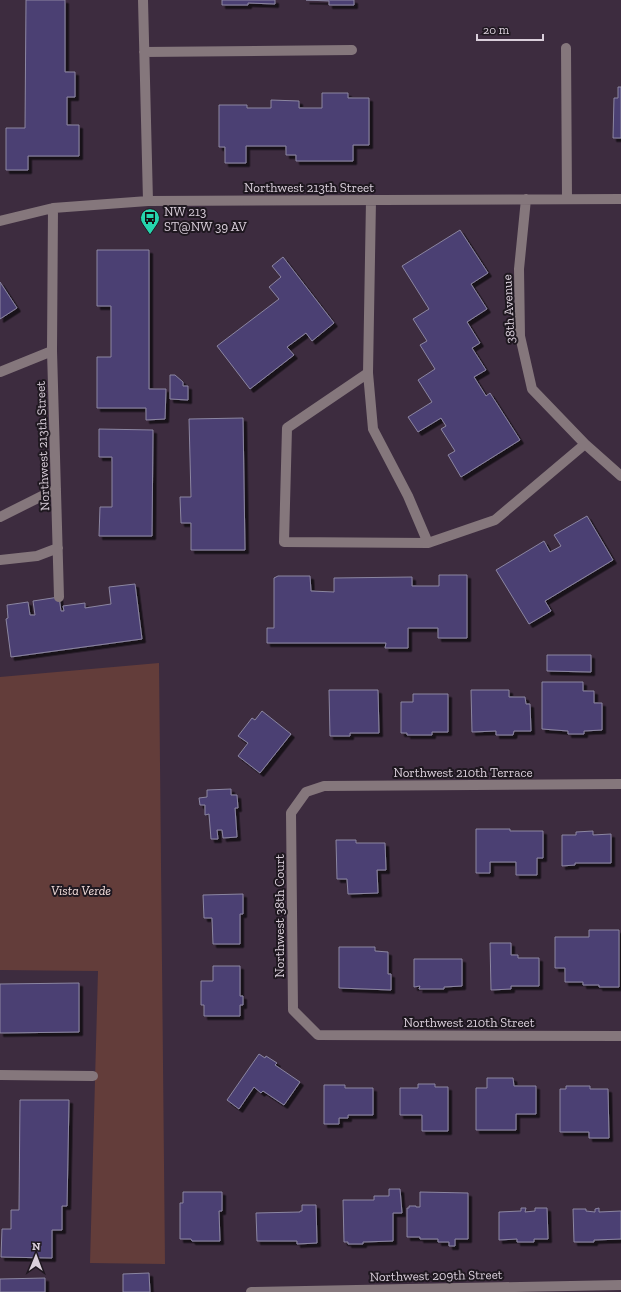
<svg xmlns="http://www.w3.org/2000/svg" width="621" height="1292" viewBox="0 0 621 1292" font-family="'Zilla Slab',serif">
	<style>
		.green { fill: #633d3a }
		.building { fill: #4c3f73; stroke: #8b86a1; filter: url(#shadow) }
		.lines { fill: none; stroke-linecap: round; stroke-linejoin: round }
		.minor { stroke: #85777c; stroke-width: 10 }
		.labels { text-anchor: middle; stroke-width: 4; stroke-linejoin: round; paint-order: stroke }
		.street-label { font-size: 13px; fill: #dacfdb; stroke: #1f1820 }
		.poi-label { font-size: 13px; fill: #dacfdb; stroke: #1f1820; text-anchor: start }
		.park-label { font-size: 13px; font-style: italic; fill: #f3dedc; stroke: #1f1820 }
	</style>
	<defs>
		<filter id="shadow"><feDropShadow dx="3.5" dy="3.5" stdDeviation="0" flood-color="#0009"/></filter>
	</defs>
	<rect width="100%" height="100%" fill="#3d2c3f"/>
	<path class="green" d="M159,663L165,1264L90,1263L98,971L0,970V677Z"/>
	<path class="building" d="M26,0H65V72H75V97H67V125H79V156H28V170H6V128H25Z
		M222,0H275V4L248,3V5H222Z
		M306,0H354V5H329V1Z
		M618,87H621V138H613L614,98H618Z
		M322,93H348V98H369V145H353V161H296V155H286V146H246V163H225V147H219V105H247V108H271V100L299,101V108H322Z
		M460,230L488,273L471,284L487,309L467,322L480,343L472,348L486,370L474,377L486,396L490,393L520,440L461,477L448,455L455,451L441,429L446,426L441,418L418,432L408,417L432,402L418,380L435,369L420,345L427,341L413,319L429,309L402,266Z
		M97,250H149V389H166L165,419L146,420V408H97V357H111V306H97Z
		M283,257L334,323L312,341L306,333L287,347L294,355L250,389L217,346L279,299L269,287L281,277L272,266Z
		M0,282L17,308L0,319Z
		M170,375H175L183,382V386H188V400L170,399Z
		M243,418L245,550H191V523H181L180,497H191L189,419Z
		M99,429L153,430L152,536H99L100,507H112V457H99Z
		M587,516L613,560L545,601L551,611L529,624L496,570L544,541L550,552L561,546L554,535Z
		M439,575H467V638H438V628H408V648H385L386,643H267V628H274V578L278,576H310L311,591L334,592V578L412,577V586H439Z
		M135,584L142,639L11,657L6,619L8,618L7,605L28,602L30,615H35L33,601L59,597L61,611H64L63,606L85,603V608L111,604L109,587Z
		M547,655H591V672L547,671Z
		M542,682H583V691H594V703H602V730L584,731V734H568V731L542,729Z
		M329,690H378L379,733H350V736H330Z
		M471,690H509V697H525L526,704H530L531,731H514L513,735H496V731L472,732Z
		M413,694H448V732H432V735H407V733H401V702H413Z
		M262,711L291,734L260,773L238,756L248,743L238,736L252,718L255,720Z
		M231,789V795H237L238,808H235L237,837L223,838L222,830H217L218,839H211L209,814L205,815V805H200L199,798L207,797V790Z
		M476,829H510V831H543V858H537V875H516V862H490V873H476Z
		M593,831V835L611,834V863H575V865L562,866V835H576V832Z
		M336,840H356V843H385L386,870H377L378,893L348,894L347,879H337Z
		M243,894V914H240V944H213L212,918H204L203,895Z
		M589,930H619V987H599V985H583V982H565V968H555V937H589Z
		M490,943H511V955H518V958H539V986H511V989L491,990Z
		M339,947H375V951L388,952V974H391V990L339,988Z
		M414,959H462V986L444,987V989H419L420,986L414,987Z
		M213,966H240V996H243V1005H240V1016H204V1005H201V981H213Z
		M79,983V1032L0,1033V984Z
		M259,1054L265,1058L266,1056L277,1063L275,1065L300,1082L284,1105L263,1091L261,1093L254,1087L239,1109L227,1100Z
		M487,1078H513L514,1086H536V1114H516V1130H476V1088H487Z
		M418,1084H435V1087H448V1131H422V1115H400V1088H418Z
		M324,1085H345V1088H373V1115H348V1118H339V1124H324Z
		M566,1086H590V1089H608L609,1138H589V1132H560V1089H566Z
		M20,1100H69L67,1206H62V1230H52V1258L1,1257L2,1229H11V1210H19Z
		M389,1189H400L402,1213H393V1241L363,1242V1244H348V1242H344L343,1200H374V1196H389Z
		M183,1192H222V1211H219L220,1241H192L191,1239H180V1203H183Z
		M420,1192L468,1193V1239H455V1246H449V1242H438V1239H420V1237H407V1208H409V1206H416V1207H420Z
		M302,1205H316L317,1243L297,1244V1241H257L256,1213L300,1212V1211H302Z
		M521,1208H526L525,1212L535,1211V1208H547L548,1239H534V1242H517V1239L499,1240V1212L521,1211Z
		M599,1208V1212L621,1211V1239L594,1240V1242H574L573,1209H586V1211L595,1212V1209Z
		M149,1273L150,1292H123V1274Z
		M45,1278V1292H0V1279Z"/>
	<g class="lines">
		<path class="minor" d="M143,0L148,201
			M566,48L567,199
			M144,52L352,50
			M526,199L519,269L520,336L532,389L585,444L621,476
			M53,208L52,351L59,597
			M0,221L53,208L148,201L621,199
			M0,372L52,351
			M368,373L373,429L408,496L428,543L284,542L287,428Z
			M368,373L371,200
			M0,517L56,489
			M428,543L495,520L585,444
			M0,560L37,556L58,548
			M621,784L324,786L306,792L291,813L293,1010L318,1035L621,1036
			M0,1075L93,1076
			M251,1292L621,1285"/>
	</g>
	<defs>
		<g id="bus-pin" transform="scale(1)"><path d="M0 17L-7.5 6A9.5 9.5 0 1 1 7.5 6Z" fill="#25d5ae" stroke="#1f1820"/><path d="M-5-6H5V4H4V6H2V4H-2V6H-4V4H-5ZM-3.5-4V0h7V-4ZM-3.5 1.2v1.5H-2V1.2ZM2 1.2v1.5H3.5V1.2Z" fill="#111"/></g>
	</defs>
	<g fill-rule="evenodd">
		<use href="#bus-pin" x="150" y="218"/>
	</g>
	<g class="labels">
		<g class="street-label">
			<text x="309" y="192">Northwest 213th Street</text>
			<text transform="translate(508 309) rotate(-93)" y="5">38th Avenue</text>
			<text transform="translate(42 446) rotate(-92)" y="5">Northwest 213th Street</text>
			<text x="463" y="777">Northwest 210th Terrace</text>
			<text transform="translate(279 916) rotate(-90)" y="5">Northwest 38th Court</text>
			<text x="469" y="1027">Northwest 210th Street</text>
			<text transform="translate(436 1275) rotate(-1)" y="5">Northwest 209th Street</text>
		</g>
		<g class="poi-label">
			<text x="164" y="216">NW 213<tspan x="164" dy="15">ST@NW 39 AV</tspan></text>
		</g>
		<g class="park-label">
			<text x="81" y="895">Vista Verde</text>
		</g>
	</g>
	<g transform="translate(36 1256) rotate(1)" stroke="#1f1820" stroke-width="3" paint-order="stroke">
	<path d="M0-3L7 15L0 10L-7 15Z" fill="#dacfdb"/>
	<text y="-6" font-size="11" font-weight="bold" text-anchor="middle" fill="#dacfdb">N</text>
	</g>
	<path d="M477 34v6h66v-6" fill="none" stroke="#dacfdb" stroke-width="2"/>
	<text x="483" y="34" font-size="12" fill="#dacfdb" stroke="#1f1820" stroke-width="3" paint-order="stroke">20 m</text>
</svg>
